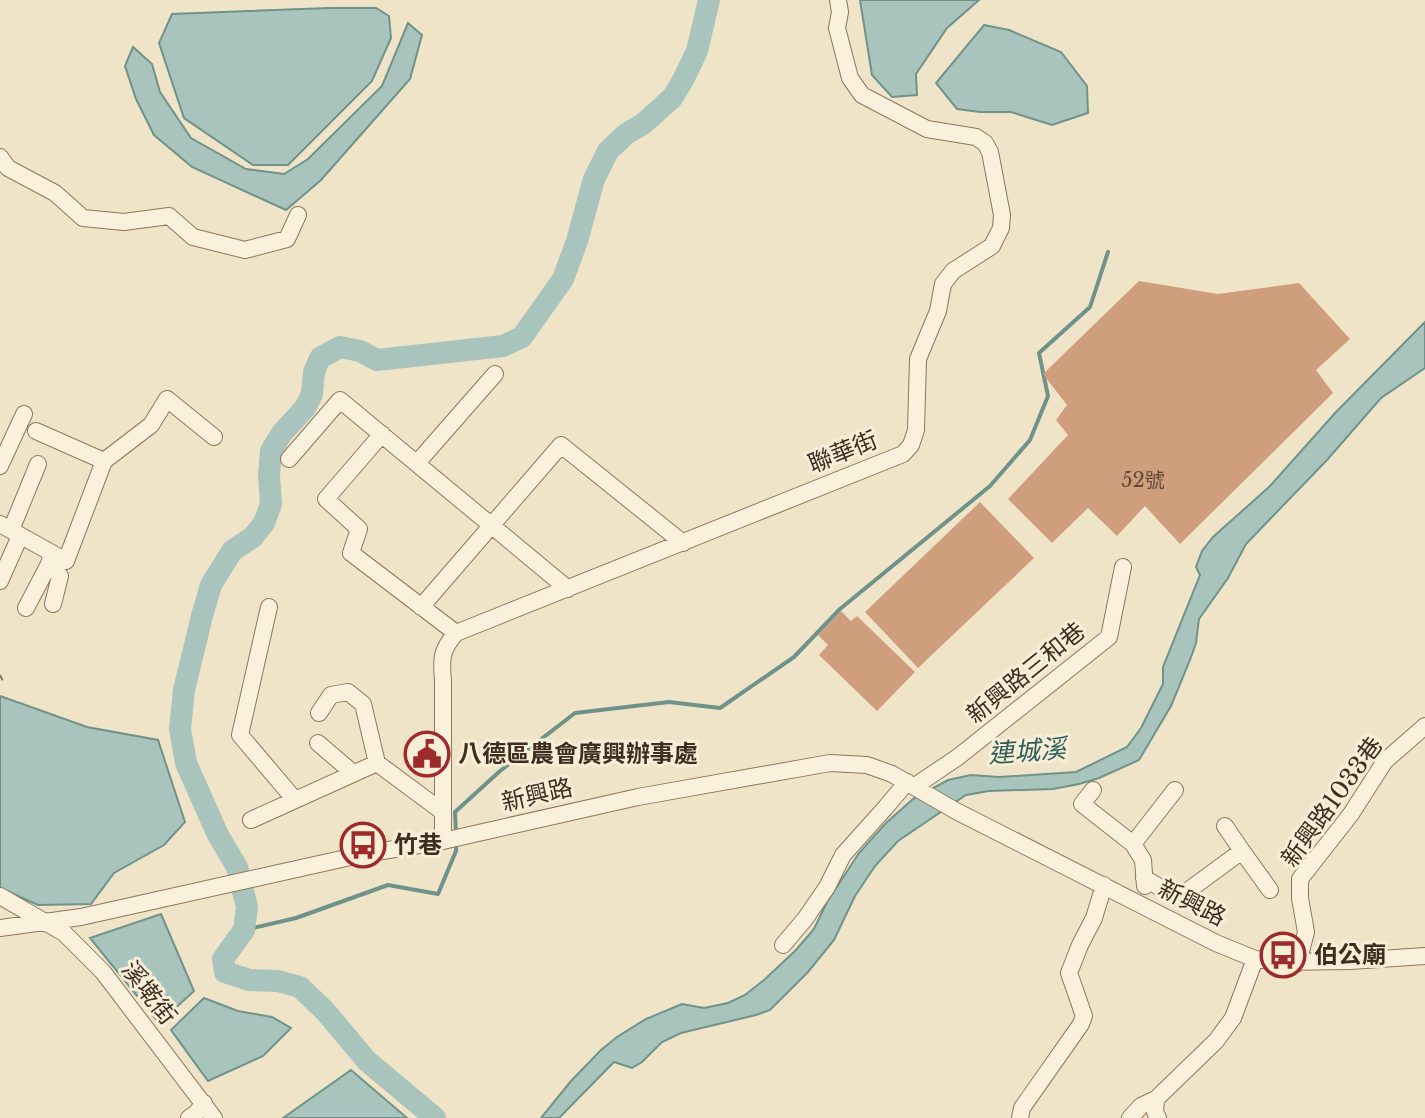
<svg xmlns="http://www.w3.org/2000/svg" width="1425" height="1118" viewBox="0 0 1425 1118" font-family="'Libre Baskerville','Noto Sans TC',serif">
	<style>
		.water { fill: #a9c4bc; stroke: #6f938a; stroke-width: 2 }
		.lines { fill: none; stroke-linecap: round; stroke-linejoin: round }
		.stream { stroke: #6f938a; stroke-width: 4 }
		.river { stroke: #a9c4bc; stroke-width: 22 }
		.building { fill: #cf9f7d }
		.minor-casing { stroke: #8d765c; stroke-width: 18 }
		.path { stroke: #8d765c; stroke-width: 2; stroke-dasharray: 6 4; stroke-linecap: butt }
		.minor { stroke: #faf1dc; stroke-width: 16 }
		.labels { text-anchor: middle; stroke-width: 6; stroke-linejoin: round; paint-order: stroke }
		.number-label { font-size: 20px; fill: #624a37 }
		.street-label { font-size: 24px; fill: #3d2e20; stroke: #f7eed8 }
		.poi-label { font-size: 24px; font-weight: bold; fill: #3d2e20; stroke: #f7eed8; text-anchor: start }
		.water-label { font-size: 26px; font-style: italic; fill: #2f5d5a; stroke: #f7eed8 }
	</style>
	<rect width="100%" height="100%" fill="#f0e4c8"/>
	<path class="water" d="M860,0H979L947,28L916,74L917,95L892,97L872,75Z
		M329,8H376L389,16L391,38L372,81L288,165H253L184,118L159,43L172,14Z
		M408,23L422,35L410,79L321,180L286,210L192,167L154,135L136,99L125,66L133,47L152,64L160,92L191,138L246,169L284,174L308,159L382,86Z
		M984,25L1009,30L1061,52L1087,86L1088,113L1052,125L1011,112H980L957,109L936,83Z
		M1425,322V368L1381,398L1327,460L1246,544L1228,578L1199,619L1196,643L1190,660L1171,706L1139,760L1099,778L1079,784L1053,789L989,791L966,795L898,841L875,866L855,896L834,940L808,972L770,1010L756,1015L681,1033L662,1042L642,1062L632,1068L614,1062L559,1118H541L571,1081L601,1050L617,1037L646,1019L682,1004L704,1008L728,1003L745,995L764,980L796,950L814,929L827,902L859,853L886,823L913,799L948,780L971,775L999,777L1076,772L1127,747L1141,728L1163,684V667L1200,575L1196,567L1202,551L1213,537L1269,487L1336,412Z
		M0,696L87,727L158,740L185,822L164,845L114,873L91,904L38,905L0,888Z
		M161,914L194,991L159,1023L90,938Z
		M204,998L238,1011L272,1017L291,1028L263,1056L208,1081L171,1030Z
		M351,1070L407,1118H283Z"/>
	<g class="lines">
		<path class="stream" d="M456,835L455,812L500,771L575,713L669,702L720,708L794,657L840,609L990,486L1030,440L1048,396L1039,353L1090,307L1108,252
			M244,930L296,918L388,885L438,894L456,851V844"/>
		<path class="river" d="M435,1118L367,1061L325,1011L300,987L278,981L249,980L225,972L223,959L244,930L247,907L237,867L218,835L186,763L180,729L184,690L202,616L211,585L232,551L253,537L264,523L271,504L269,475L271,451L282,433L305,408L312,394L314,372L320,358L340,347L360,351L377,360L503,346L522,337L563,279L577,241L594,179L608,151L626,134L643,124L672,98L682,82L697,51L709,0"/>
	</g>
	<path class="building" d="M1139,281L1218,294L1299,283L1350,339L1316,370L1333,393L1180,544L1145,506L1117,536L1088,508L1052,543L1008,499L1068,435L1056,420L1067,405L1043,374Z
		M980,502L1034,558L918,668L865,612Z
		M841,611L851,621L857,616L915,672L877,711L819,655L828,645L818,635Z"/>
	<g class="lines">
		<g class="minor-casing">
			<path id="minor" d="M0,157L8,168L55,193L83,218L124,222L169,216L193,237L245,250L287,239L298,215
				M36,431L104,461
				M382,434L326,499L359,529L351,553L456,633
				M289,459L340,400L568,589
				M417,463L495,374
				M0,466L24,414
				M0,524L66,561L104,461L151,425L167,399L214,437
				M11,530L38,464
				M52,553L49,564L60,576L53,604
				M0,581L20,536
				M269,607L240,735L295,800
				M421,607L561,445L683,543
				M26,608L49,564
				M319,713L331,695L348,692L363,704L377,763
				M318,743L353,773
				M915,786L958,757L1109,637L1123,567
				M1093,790L1082,804L1133,844L1143,860L1145,886
				M251,820L377,763L443,812
				M1225,826L1242,851
				M443,841V681C441,659 441,650 456,633L903,454L911,445L916,430L918,359L938,311L943,284L953,271L992,246L1001,228L1002,215L990,152L985,143L976,137L927,129L862,95L850,78L837,28L840,12L838,0
				M1133,844L1175,790
				M1144,878L1178,898L1242,851L1270,890
				M0,896L64,933L103,972L214,1118
				M0,928L81,917L364,854L443,841L638,797L830,763L867,765L892,774L956,811L1216,943L1255,959L1279,962L1350,961L1425,956
				M783,945L805,919L827,887L843,855L886,807L907,782
				M1298,963L1306,932L1300,898V879L1351,814L1385,761L1425,726
				M189,1118L196,1113L204,1103
				M1020,1118L1022,1108L1081,1024L1084,1016L1069,973L1080,945L1094,918L1104,885
				M1130,1118L1141,1106L1156,1099
				M1158,1118L1155,1112L1156,1099L1216,1041L1233,1018L1255,959"/>
		</g>
		<path class="path" d="M0,675L3,681"/>
		<use href="#minor" class="minor"/>
	</g>
	<defs>
		<g id="civic-ring" transform="scale(2.3)"><circle r="9.5" fill="#f7eed8" stroke="#9e2a2b" stroke-width="1.5"/><path d="M-.6-6.5H3V-4.5H.6V-3L4-1V1h2V6H-6V1h2V-1L-.6-3ZM-1.2 2.5V6h2.4V2.5Z" fill="#9e2a2b"/></g>
		<g id="bus-ring" transform="scale(2.3)"><circle r="9.5" fill="#f7eed8" stroke="#9e2a2b" stroke-width="1.5"/><path d="M-5-6H5V4H4V6H2V4H-2V6H-4V4H-5ZM-3.5-4V0h7V-4ZM-3.5 1.2v1.5H-2V1.2ZM2 1.2v1.5H3.5V1.2Z" fill="#9e2a2b"/></g>
	</defs>
	<g fill-rule="evenodd">
		<use href="#civic-ring" x="427" y="754"/>
		<use href="#bus-ring" x="363" y="845"/>
		<use href="#bus-ring" x="1283" y="955"/>
	</g>
	<g class="labels">
		<g class="number-label">
			<text x="1143" y="487">52號</text>
		</g>
		<g class="street-label">
			<text transform="translate(843 452) rotate(-22)" y="8">聯華街</text>
			<text transform="translate(1026 673) rotate(-39)" y="8">新興路三和巷</text>
			<text transform="translate(537 795) rotate(-13)" y="8">新興路</text>
			<text transform="translate(1332 802) rotate(-54)" y="8">新興路1033巷</text>
			<text transform="translate(1192 903) rotate(27)" y="8">新興路</text>
			<text transform="translate(149 993) rotate(52)" y="8">溪墘街</text>
		</g>
		<g class="poi-label">
			<text x="458" y="762">八德區農會廣興辦事處</text>
			<text x="394" y="853">竹巷</text>
			<text x="1314" y="963">伯公廟</text>
		</g>
		<g class="water-label">
			<text transform="translate(1027 751) rotate(-4)" y="9">連城溪</text>
		</g>
	</g>
</svg>
